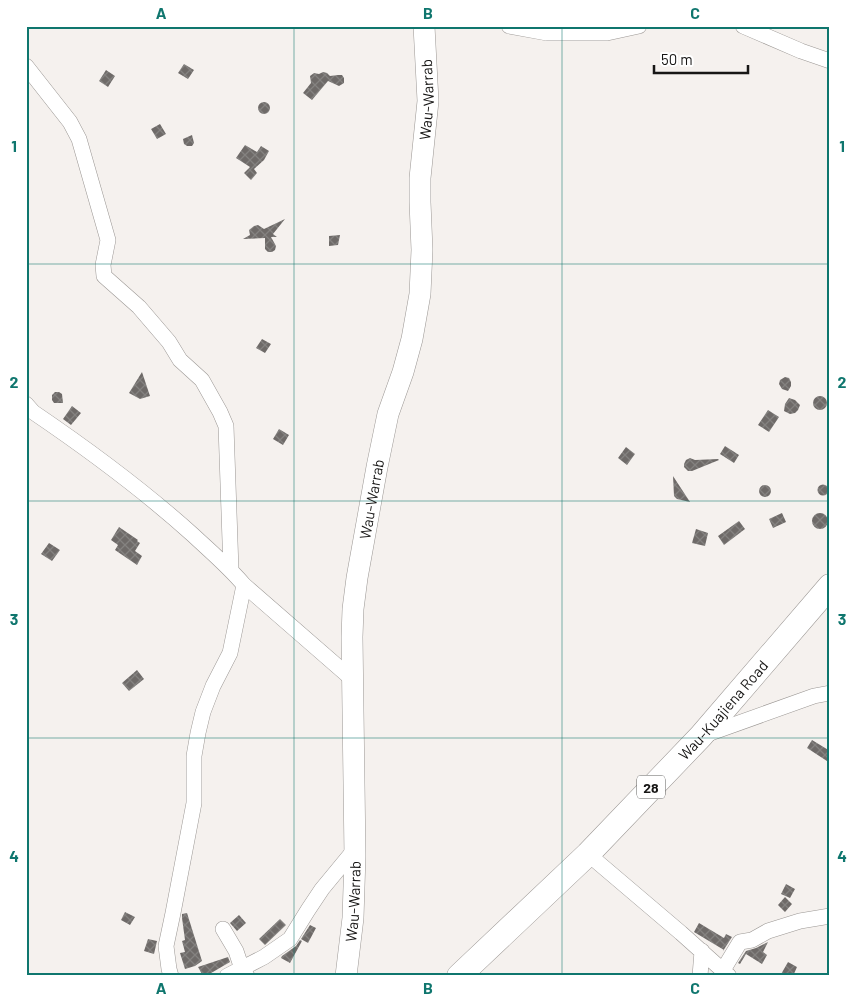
<svg xmlns="http://www.w3.org/2000/svg" width="856" height="1002" viewBox="0 0 856 1002" font-family="Barlow,sans-serif">
<style>
.building{fill:url(#building-cross-hatch)}
.lines{fill:none;stroke-linecap:round;stroke-linejoin:round}
.minor-casing{stroke:#9b9794;stroke-width:16}
.secondary-casing{stroke:#9b9794;stroke-width:22}
.primary-casing{stroke:#9b9794;stroke-width:25}
.minor{stroke:#fff;stroke-width:15}
.secondary{stroke:#fff;stroke-width:21}
.primary{stroke:#fff;stroke-width:24}
.grid{fill:none;stroke:#0f766e;stroke-width:1;stroke-opacity:0.55}
.labels{text-anchor:middle;dominant-baseline:central;stroke-width:5;stroke-linejoin:round;paint-order:stroke}
.shield{fill:#fff;stroke:#5d5c5b;stroke-width:1}
.shield-label{font-size:14px;font-weight:bold;fill:#171615}
.street-label{font-size:15px;fill:#171615;stroke:#fff}
.neatline{fill:none;stroke:#0f766e;stroke-width:2}
.grid-label{font-size:16px;text-anchor:middle;font-weight:bold;fill:#0f766e}
</style>
<defs>
<pattern id="building-cross-hatch" width="8" height="8" patternUnits="userSpaceOnUse" patternTransform="scale(1.25)"><rect width="8" height="8" fill="#6e6a68"/><path d="M0 0l8 8M0 8l8-8" fill="none" stroke="#848280"/></pattern>
</defs>
<rect width="100%" height="100%" fill="#f5f1ee"/>
<!-- building -->
<path class="building" d="M 184,64 L 194,70 L 188,79 L 178,73 Z
M 106,70 L 115,76 L 108,87 L 99,81 Z
M 323,72 L 327,73 L 330,76 L 338,75 L 342,75 L 344,78 L 344,83 L 339,86 L 328,81 L 312,100 L 303,93 L 311,83 L 310,76 L 314,73 L 319,74 Z
M258 108a6 6 0 1 1 12 0a6 6 0 1 1-12 0Z
M 160,124 L 166,134 L 157,139 L 151,129 Z
M 192,135 L 194,143 L 192,146 L 187,146 L 184,144 L 183,139 Z
M 245,145 L 257,152 L 261,146 L 269,151 L 264,160 L 254,169 L 257,173 L 251,180 L 244,173 L 250,167 L 236,158 Z
M 285,219 L 273,234 L 277,237 L 271,237 L 276,246 L 275,250 L 272,252 L 268,252 L 265,249 L 265,238 L 243,239 L 250,235 L 249,230 L 254,226 L 258,225 L 264,229 Z
M 340,235 L 338,245 L 329,246 L 329,236 Z
M 262,339 L 271,344 L 265,353 L 256,348 Z
M 142,372 L 150,396 L 140,399 L 129,393 Z
M 785,377 L 789,378 L 791,382 L 791,386 L 788,391 L 782,389 L 779,384 L 780,380 Z
M 55,392 L 59,392 L 62,394 L 63,403 L 54,403 L 52,400 L 52,395 Z
M813 403a7 7 0 1 1 14 0a7 7 0 1 1-14 0Z
M 789,398 L 795,400 L 800,405 L 798,410 L 795,413 L 790,414 L 784,411 L 785,404 Z
M 72,406 L 81,413 L 71,425 L 63,419 Z
M 768,410 L 779,417 L 769,432 L 758,425 Z
M 279,429 L 289,435 L 283,445 L 273,439 Z
M 725,446 L 739,455 L 734,463 L 720,454 Z
M 626,447 L 635,454 L 627,465 L 618,458 Z
M 690,458 L 695,460 L 718,459 L 719,460 L 692,471 L 688,471 L 684,467 L 684,464 L 686,460 Z
M 673,476 L 690,502 L 677,499 L 674,496 Z
M817.5 490a5.5 5.5 0 1 1 11 0a5.5 5.5 0 1 1-11 0Z
M759 491a6 6 0 1 1 12 0a6 6 0 1 1-12 0Z
M 782,513 L 786,522 L 773,528 L 769,519 Z
M812 521a8 8 0 1 1 16 0a8 8 0 1 1-16 0Z
M 739,521 L 745,529 L 724,545 L 718,536 Z
M 119,527 L 138,540 L 137,541 L 140,543 L 135,551 L 142,556 L 137,565 L 115,550 L 118,545 L 111,540 Z
M 696,529 L 708,533 L 705,546 L 692,543 Z
M 49,543 L 60,550 L 52,561 L 41,554 Z
M 137,670 L 144,679 L 129,691 L 122,683 Z
M 812,740 L 830,751 L 830,763 L 807,748 Z
M 786,884 L 795,889 L 790,898 L 781,894 Z
M 785,897 L 792,904 L 785,912 L 778,905 Z
M 125,912 L 135,917 L 130,925 L 121,920 Z
M 187,913 L 202,961 L 195,966 L 185,969 L 180,953 L 185,952 L 182,941 L 185,940 L 182,918 L 182,914 Z
M 239,915 L 246,923 L 237,931 L 230,923 Z
M 280,919 L 286,925 L 265,945 L 259,939 Z
M 699,923 L 724,938 L 726,934 L 732,937 L 723,951 L 724,950 L 694,932 Z
M 310,925 L 316,928 L 308,943 L 301,939 Z
M 148,939 L 157,941 L 154,954 L 144,951 Z
M 300,940 L 302,941 L 290,963 L 281,958 L 282,956 L 296,946 Z
M 768,942 L 763,952 L 767,955 L 762,964 L 746,954 L 740,964 L 738,963 L 746,951 L 756,948 Z
M 228,957 L 230,962 L 206,976 L 203,976 L 198,967 Z
M 788,962 L 797,967 L 793,976 L 780,976 Z"/>
<g class="lines">
<!-- minor casing -->
<g class="minor-casing">
<path id="minor" d="M 509,26 L 547,33 L 607,33 L 639,26
M 743,26 L 801,51 L 830,61
M 26,66 L 70,122 L 79,139 L 108,240 L 103,265 L 104,276 L 139,307 L 169,342 L 180,360 L 202,380 L 220,412 L 226,426 L 231,570
M 26,404 L 33,412 C 89,450 142,489 193,535 C 210,551 229,567 244,585 L 352,679
M 705,735 L 814,696 L 830,693
M 588,854 L 681,933 L 729,976
M 223,929 L 236,951 L 242,969 L 247,976
M 723,970 L 740,942 L 752,940 L 768,931 L 800,921 L 830,916
M 171,976 L 169,969 L 166,946 L 173,913 L 194,803 L 194,756 L 198,733 L 203,712 L 213,686 L 230,653 L 244,585
M 227,976 L 264,957 L 290,939 L 308,910 L 322,889 L 355,849
M 700,976 L 702,951"/>
</g>
<!-- secondary casing -->
<g class="secondary-casing">
<g id="secondary">
<path id="s1" d="M 346,976 L 353,918 L 355,856 L 352,637 L 353,609 L 357,578 L 377,467 L 388,414 L 403,372 L 412,339 L 420,294 L 422,250 L 420,202 L 420,178 L 428,101 L 424,26"/>
</g>
</g>
<!-- primary casing -->
<g class="primary-casing">
<g id="primary">
<path id="s2" d="M 459,976 L 588,854 L 701,736 L 830,586"/>
</g>
</g>
<!-- minor -->
<use href="#minor" class="minor"/>
<!-- secondary -->
<use href="#secondary" class="secondary"/>
<!-- primary -->
<use href="#primary" class="primary"/>
</g>
<!-- grid -->
<path class="grid" d="M 294,26 L 294,976M 562,26 L 562,976M 26,264 L 830,264M 26,501 L 830,501M 26,738 L 830,738"/>
<g class="labels">
<!-- shield labels -->
<rect class="shield" x="637" y="775.5" width="28" height="23" rx="4"/>
<g class="shield-label">
<text x="651" y="787">28</text>
</g>
<!-- street labels -->
<g class="street-label">
<text stroke="none"><textPath href="#s1" startOffset="885">Wau-Warrab</textPath></text>
<text stroke="none"><textPath href="#s1" startOffset="479">Wau-Warrab</textPath></text>
<text stroke="none"><textPath href="#s2" startOffset="375">Wau-Kuajiena Road</textPath></text>
<text stroke="none"><textPath href="#s1" startOffset="75">Wau-Warrab</textPath></text>
</g>
</g>
<!-- border -->
<rect width="856" height="1002" fill="none" stroke="#ffffff" stroke-width="55"/>
<!-- scale -->
<path d="M654 65v8h94v-8" fill="none" stroke="#171615" stroke-width="2.5"/>
<text x="661" y="65" font-size="15" fill="#171615" stroke="#ffffff" stroke-width="4" paint-order="stroke">50 m</text>
<rect x="28" y="28" width="800" height="946" class="neatline"/>
<g class="grid-label">
<text x="161" y="19">A</text>
<text x="428" y="19">B</text>
<text x="695" y="19">C</text>
<text x="14" y="152">1</text>
<text x="842" y="152">1</text>
<text x="14" y="388">2</text>
<text x="842" y="388">2</text>
<text x="14" y="625">3</text>
<text x="842" y="625">3</text>
<text x="14" y="862">4</text>
<text x="842" y="862">4</text>
<text x="161" y="994">A</text>
<text x="428" y="994">B</text>
<text x="695" y="994">C</text>
</g>
</svg>
